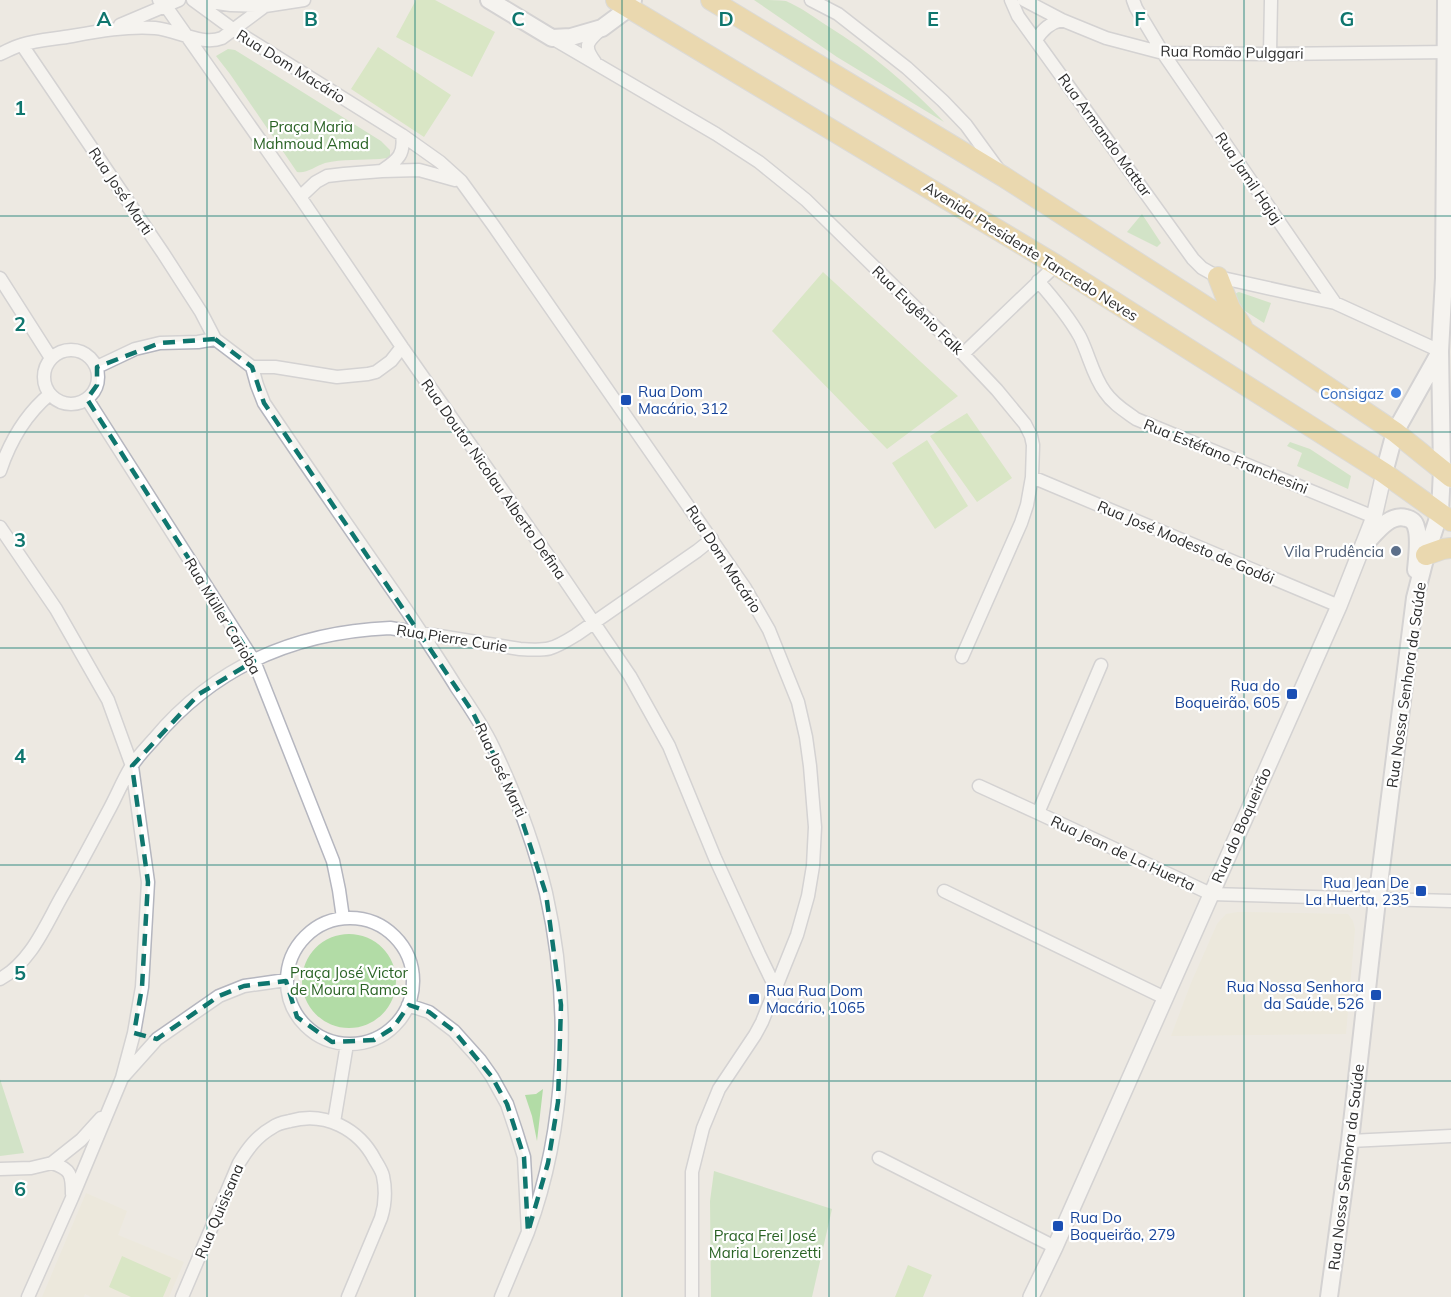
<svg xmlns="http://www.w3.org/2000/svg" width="1451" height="1297" viewBox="0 0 1451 1297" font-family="Mulish,sans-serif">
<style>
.education{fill:#ece7d4}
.green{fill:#b2dca6}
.pitch{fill:#c0e2a3}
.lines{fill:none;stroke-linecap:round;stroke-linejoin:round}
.minor-casing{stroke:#b5b6bf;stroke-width:15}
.tertiary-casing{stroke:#b5b6bf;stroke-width:18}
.secondary-casing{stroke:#b5b6bf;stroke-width:20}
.trunk-casing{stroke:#c8c8c8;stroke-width:22}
.minor{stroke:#fff;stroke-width:12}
.tertiary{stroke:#fff;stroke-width:15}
.secondary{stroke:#fff;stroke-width:16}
.trunk{stroke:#e6c471;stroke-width:20}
.marked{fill:none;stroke:#0f766e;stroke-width:4.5;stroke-dasharray:12 8;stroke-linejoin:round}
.grid{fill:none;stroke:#0f766e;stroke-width:1.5;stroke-opacity:0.55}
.shop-dot{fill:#3f7fe0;stroke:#fff;stroke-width:2}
.transit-dot{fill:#1a4fb4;stroke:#fff;stroke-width:2}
.service-dot{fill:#5c6f8a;stroke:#fff;stroke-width:2}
.labels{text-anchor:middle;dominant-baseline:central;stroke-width:4.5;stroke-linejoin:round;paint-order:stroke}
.street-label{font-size:15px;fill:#2d2d2d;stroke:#fff}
.park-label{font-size:15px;fill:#2a6325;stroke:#fff}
.transit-label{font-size:15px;fill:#164399;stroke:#fff;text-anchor:start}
.shop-label{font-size:15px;fill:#366cbe;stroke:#fff;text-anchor:end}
.service-label{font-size:15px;fill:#4e5e75;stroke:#fff;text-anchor:end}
.grid-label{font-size:20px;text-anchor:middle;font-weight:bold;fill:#0f766e;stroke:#fff;stroke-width:4.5;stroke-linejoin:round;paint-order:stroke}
</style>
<rect width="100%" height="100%" fill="#ede9e2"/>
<!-- education -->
<path class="education" d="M 1238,912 L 1348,914 L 1353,921 L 1355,929 L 1346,1034 L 1171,1036 L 1191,983 L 1217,924 L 1226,914 Z
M 86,1193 L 127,1211 L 118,1235 L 184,1262 L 169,1297 L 91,1297 L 85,1294 L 84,1297 L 42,1297 Z"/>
<!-- green -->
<path class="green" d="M 754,0 C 763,0 777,0 786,1 C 800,7 814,17 826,25 C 870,52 909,85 944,122 L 837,57 Z
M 228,49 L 235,50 L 381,141 L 390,150 L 390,156 L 387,158 L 380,159 C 362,160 342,159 325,163 C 316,166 306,174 297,172 L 230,74 L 216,56 Z
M 1142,214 L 1161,243 L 1157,247 L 1127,232 Z
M 1239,292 L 1271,303 L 1264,323 L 1234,304 C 1234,298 1233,294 1239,292 Z
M 1290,442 L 1310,449 L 1351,476 L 1348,489 L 1297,466 L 1302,453 L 1287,446 Z
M302 981a47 47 0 1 1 94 0a47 47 0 1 1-94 0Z
M 0,1079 L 24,1153 L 0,1156 Z
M 543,1089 L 537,1141 L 532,1116 L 525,1095 L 536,1094 Z
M 714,1171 L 832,1209 L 812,1297 L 711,1297 L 710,1201 Z"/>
<!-- pitch -->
<path class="pitch" d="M 416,0 L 435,0 L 495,32 L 472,77 L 396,37 Z
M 378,47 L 451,95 L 424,137 L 351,89 Z
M 823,272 L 958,396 L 887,449 L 772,331 Z
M 967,413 L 1012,478 L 977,502 L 930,436 Z
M 927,440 L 968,506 L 935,529 L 892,463 Z
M 122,1256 L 171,1278 L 163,1297 L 131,1297 L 109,1287 Z
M 908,1265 L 932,1275 L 923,1297 L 895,1297 Z"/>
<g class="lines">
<!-- minor casing -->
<g class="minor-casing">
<path id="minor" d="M 159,0 L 165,5 L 300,197 L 402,347 L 554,564 L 630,676 L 669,746 L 715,858 L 759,954 L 776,989
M 193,0 L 234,30 L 402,135 L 440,162 L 461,181 L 493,225 L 745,588 L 769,630 L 798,702 L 806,737 L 810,766 L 815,827 L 813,866 L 808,896 L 797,935 L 762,1022 L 755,1035 L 719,1089 L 703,1128 L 692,1172 L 692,1297
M 196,0 L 231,5 L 265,6 L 304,0
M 811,0 L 838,14 L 907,68 L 943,101 L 966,125 L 998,169
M 1011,0 L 1018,16 L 1193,259 L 1202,268 L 1218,277 L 1335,303 L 1440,351
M 1024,0 L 1062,20 L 1106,38 L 1163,53 L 1270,54 L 1451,52
M 1133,0 L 1136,8 L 1163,53 L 1335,303
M 120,25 L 179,0
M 552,38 L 716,134 L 759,162 L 806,200 L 963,354 L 997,390 L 1025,424 L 1031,436 L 1033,445 L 1032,477 L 1027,505 L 1021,523 L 962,657
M 1036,40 C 1043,29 1050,23 1062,20
M 22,45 L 163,253 L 201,312 L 215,339 L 252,367
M 0,54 C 7,51 14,47 21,45 C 37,40 55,39 72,36 C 99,31 127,26 155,28 C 177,30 202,46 222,38 L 265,6
M 1270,54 L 1271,0
M 595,62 C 583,46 587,42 600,30
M 383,170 C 398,160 405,154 402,135
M 300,197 L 316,182 L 327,176 L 344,174 L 382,171 L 419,170 L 455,180
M 0,278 L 51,358
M 1038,281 C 1053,298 1069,317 1080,337 C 1089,355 1093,376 1105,392 C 1113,404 1125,411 1136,419 L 1374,517
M44 377a27 27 0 1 1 54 0a27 27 0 1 1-54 0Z
M 963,354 L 1056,265
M 97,367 L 135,349 L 160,343 L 198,342 L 215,339
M 252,367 L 257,385 L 264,403 C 311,473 359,542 407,611 C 424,637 441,662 457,688 C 470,707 483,726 493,747 C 515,793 534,843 546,893 C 571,1004 567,1126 528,1232
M 252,367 L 275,367 L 337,377 L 368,374 L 376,372 L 391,361 L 402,347
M 87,399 L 254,661 L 333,861 L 339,890 L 343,918
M 0,471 C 10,441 26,414 50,394
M 1032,477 L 1339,606
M 0,527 L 56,609 L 108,700 L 132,766 L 148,882 L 142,987 L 134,1033 L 122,1078 L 72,1198 L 28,1297
M 979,786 L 1038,813 L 1211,894 L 1451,901
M 1038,813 L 1101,665
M 944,891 L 1165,998
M287 981a63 63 0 1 1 126 0a63 63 0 1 1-126 0Z
M 0,979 C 31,962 45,926 62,896 C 79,867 94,838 110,808 C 117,795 123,780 131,767 C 137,757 146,748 154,739 C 215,666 296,632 390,628 L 520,649 C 548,651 552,650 576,635 L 697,551 L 712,539
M 408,1005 L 429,1012 L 454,1031 L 480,1060 L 492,1077 L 507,1104 L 516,1131 L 524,1157 L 528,1232 L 501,1297
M 123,1077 L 157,1039 L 219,996 L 244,986 L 286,980
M 334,1122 L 347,1044
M 1350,1141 L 1451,1136
M 879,1158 L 1055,1247
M 52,1163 C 71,1169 72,1175 72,1194
M 0,1169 L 31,1168 L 52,1163 L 81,1140 L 101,1118
M 182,1297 L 239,1163 C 248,1148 257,1136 273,1127 C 278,1123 285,1122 290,1121 C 325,1111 359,1129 375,1160 C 378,1165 382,1171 383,1176 C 386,1190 385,1205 381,1218 L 348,1297"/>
</g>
<!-- tertiary casing -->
<g class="tertiary-casing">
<path id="tertiary" d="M 1031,1297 L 1055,1247 L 1339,606 L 1374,517 L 1384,473"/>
</g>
<!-- secondary casing -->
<g class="secondary-casing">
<path id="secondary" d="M 489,0 L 552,38 L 571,37 L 602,28 L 629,8 L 633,0
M 1384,473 L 1395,432 L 1440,352
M 1364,545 C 1375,534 1389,513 1406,518 C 1411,519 1415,522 1416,527 C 1420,538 1417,558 1416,570
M 1329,1297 L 1350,1141 L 1377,900 L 1415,598 L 1426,555 L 1440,512 L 1442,470 L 1440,351 L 1444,278 L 1446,0"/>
</g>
<!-- trunk casing -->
<g class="trunk-casing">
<path id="trunk" d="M 616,0 L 1056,265 L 1384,473 L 1451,521
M 711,0 L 1004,177 L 1247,333 L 1395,432 L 1451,477
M 1218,277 L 1230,308 L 1242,326
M 1426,555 L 1443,549 L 1451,548"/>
</g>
<!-- minor -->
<use href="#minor" class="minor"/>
<!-- tertiary -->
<use href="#tertiary" class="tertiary"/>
<!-- secondary -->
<use href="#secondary" class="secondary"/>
<!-- trunk -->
<use href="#trunk" class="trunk"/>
</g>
<!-- marked area -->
<path d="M0 0H1451V1297H0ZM 215,339 L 252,367 L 264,403 L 472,711 L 513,793 L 546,894 L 561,1005 L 558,1102 L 548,1163 L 528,1232 L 524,1157 L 507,1104 L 492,1077 L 454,1031 L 429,1012 L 409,1005 L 393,1028 L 374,1040 L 332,1042 L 297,1017 L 286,981 L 244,986 L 219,996 L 157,1039 L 134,1033 L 142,987 L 148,882 L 132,766 L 199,694 L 254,661 L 87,399 L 97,385 L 97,367 L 160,343 Z" fill="#ede9e2" fill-opacity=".55" fill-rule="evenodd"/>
<path class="marked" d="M 215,339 L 252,367 L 264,403 L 472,711 L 513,793 L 546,894 L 561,1005 L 558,1102 L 548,1163 L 528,1232 L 524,1157 L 507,1104 L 492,1077 L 454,1031 L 429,1012 L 409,1005 L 393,1028 L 374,1040 L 332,1042 L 297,1017 L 286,981 L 244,986 L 219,996 L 157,1039 L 134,1033 L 142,987 L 148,882 L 132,766 L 199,694 L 254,661 L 87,399 L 97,385 L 97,367 L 160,343 Z"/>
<!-- grid -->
<path class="grid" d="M 207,0 L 207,1297M 415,0 L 415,1297M 622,0 L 622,1297M 829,0 L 829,1297M 1036,0 L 1036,1297M 1244,0 L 1244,1297M 0,216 L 1451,216M 0,432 L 1451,432M 0,648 L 1451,648M 0,865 L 1451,865M 0,1081 L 1451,1081"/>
<!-- markers -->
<circle class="shop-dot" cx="1396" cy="393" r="6"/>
<g class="transit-dot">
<rect x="620" y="394" width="12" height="12" rx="3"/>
<rect x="1286" y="688" width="12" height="12" rx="3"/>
<rect x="1415" y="885" width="12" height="12" rx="3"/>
<rect x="1370" y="989" width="12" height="12" rx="3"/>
<rect x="748" y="993" width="12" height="12" rx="3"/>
<rect x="1052" y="1220" width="12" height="12" rx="3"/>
</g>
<circle class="service-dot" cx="1396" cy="551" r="6"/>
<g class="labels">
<!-- street labels -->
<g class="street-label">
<text transform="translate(1232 52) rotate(1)">Rua Romão Pulggari</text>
<text transform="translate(291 66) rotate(32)">Rua Dom Macário</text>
<text transform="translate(1105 135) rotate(54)">Rua Armando Mattar</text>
<text transform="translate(1249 178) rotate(56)">Rua Jamil Hajaj</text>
<text transform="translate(121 191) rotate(56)">Rua José Marti</text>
<text transform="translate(1031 251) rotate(32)">Avenida Presidente Tancredo Neves</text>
<text transform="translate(918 310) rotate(44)">Rua Eugênio Falk</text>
<text transform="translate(1226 456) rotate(22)">Rua Estéfano Franchesini</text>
<text transform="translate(494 479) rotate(55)">Rua Doutor Nicolau Alberto Defina</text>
<text transform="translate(1186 542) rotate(23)">Rua José Modesto de Godói</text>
<text transform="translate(724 559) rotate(57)">Rua Dom Macário</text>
<text transform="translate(223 616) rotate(59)">Rua Müller Carioba</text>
<text transform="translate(452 638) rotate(9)">Rua Pierre Curie</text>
<text transform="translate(1406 685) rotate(-82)">Rua Nossa Senhora da Saúde</text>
<text transform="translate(501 770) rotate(65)">Rua José Marti</text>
<text transform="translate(1241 825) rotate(-66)">Rua do Boqueirão</text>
<text transform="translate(1123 853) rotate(25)">Rua Jean de La Huerta</text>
<text transform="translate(1346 1167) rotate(-83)">Rua Nossa Senhora da Saúde</text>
<text transform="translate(219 1211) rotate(-67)">Rua Quisisana</text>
</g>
<!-- park labels -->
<g class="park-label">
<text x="311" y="126">Praça Maria<tspan x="311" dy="17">Mahmoud Amad</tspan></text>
<text x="349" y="972">Praça José Victor<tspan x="349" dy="17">de Moura Ramos</tspan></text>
<text x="765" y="1235">Praça Frei José<tspan x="765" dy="17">Maria Lorenzetti</tspan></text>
</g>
<!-- transit labels -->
<g class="transit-label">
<text x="638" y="391">Rua Dom<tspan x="638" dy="17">Macário, 312</tspan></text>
<text x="1280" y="685" text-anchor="end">Rua do<tspan x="1280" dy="17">Boqueirão, 605</tspan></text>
<text x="1409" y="882" text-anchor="end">Rua Jean De<tspan x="1409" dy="17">La Huerta, 235</tspan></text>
<text x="1364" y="986" text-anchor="end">Rua Nossa Senhora<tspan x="1364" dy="17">da Saúde, 526</tspan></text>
<text x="766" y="990">Rua Rua Dom<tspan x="766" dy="17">Macário, 1065</tspan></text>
<text x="1070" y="1217">Rua Do<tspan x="1070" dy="17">Boqueirão, 279</tspan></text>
</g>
<!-- shop labels -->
<g class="shop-label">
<text x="1384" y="393">Consigaz</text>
</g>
<!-- service labels -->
<g class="service-label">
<text x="1384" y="551">Vila Prudência</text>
</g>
</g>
<g class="grid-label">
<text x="104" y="26">A</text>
<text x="311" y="26">B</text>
<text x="518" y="26">C</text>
<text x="726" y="26">D</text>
<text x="933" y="26">E</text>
<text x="1140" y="26">F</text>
<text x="1347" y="26">G</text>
<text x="20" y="115">1</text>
<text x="20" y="331">2</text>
<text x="20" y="547">3</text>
<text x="20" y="763">4</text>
<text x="20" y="980">5</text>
<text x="20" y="1196">6</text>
</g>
</svg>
